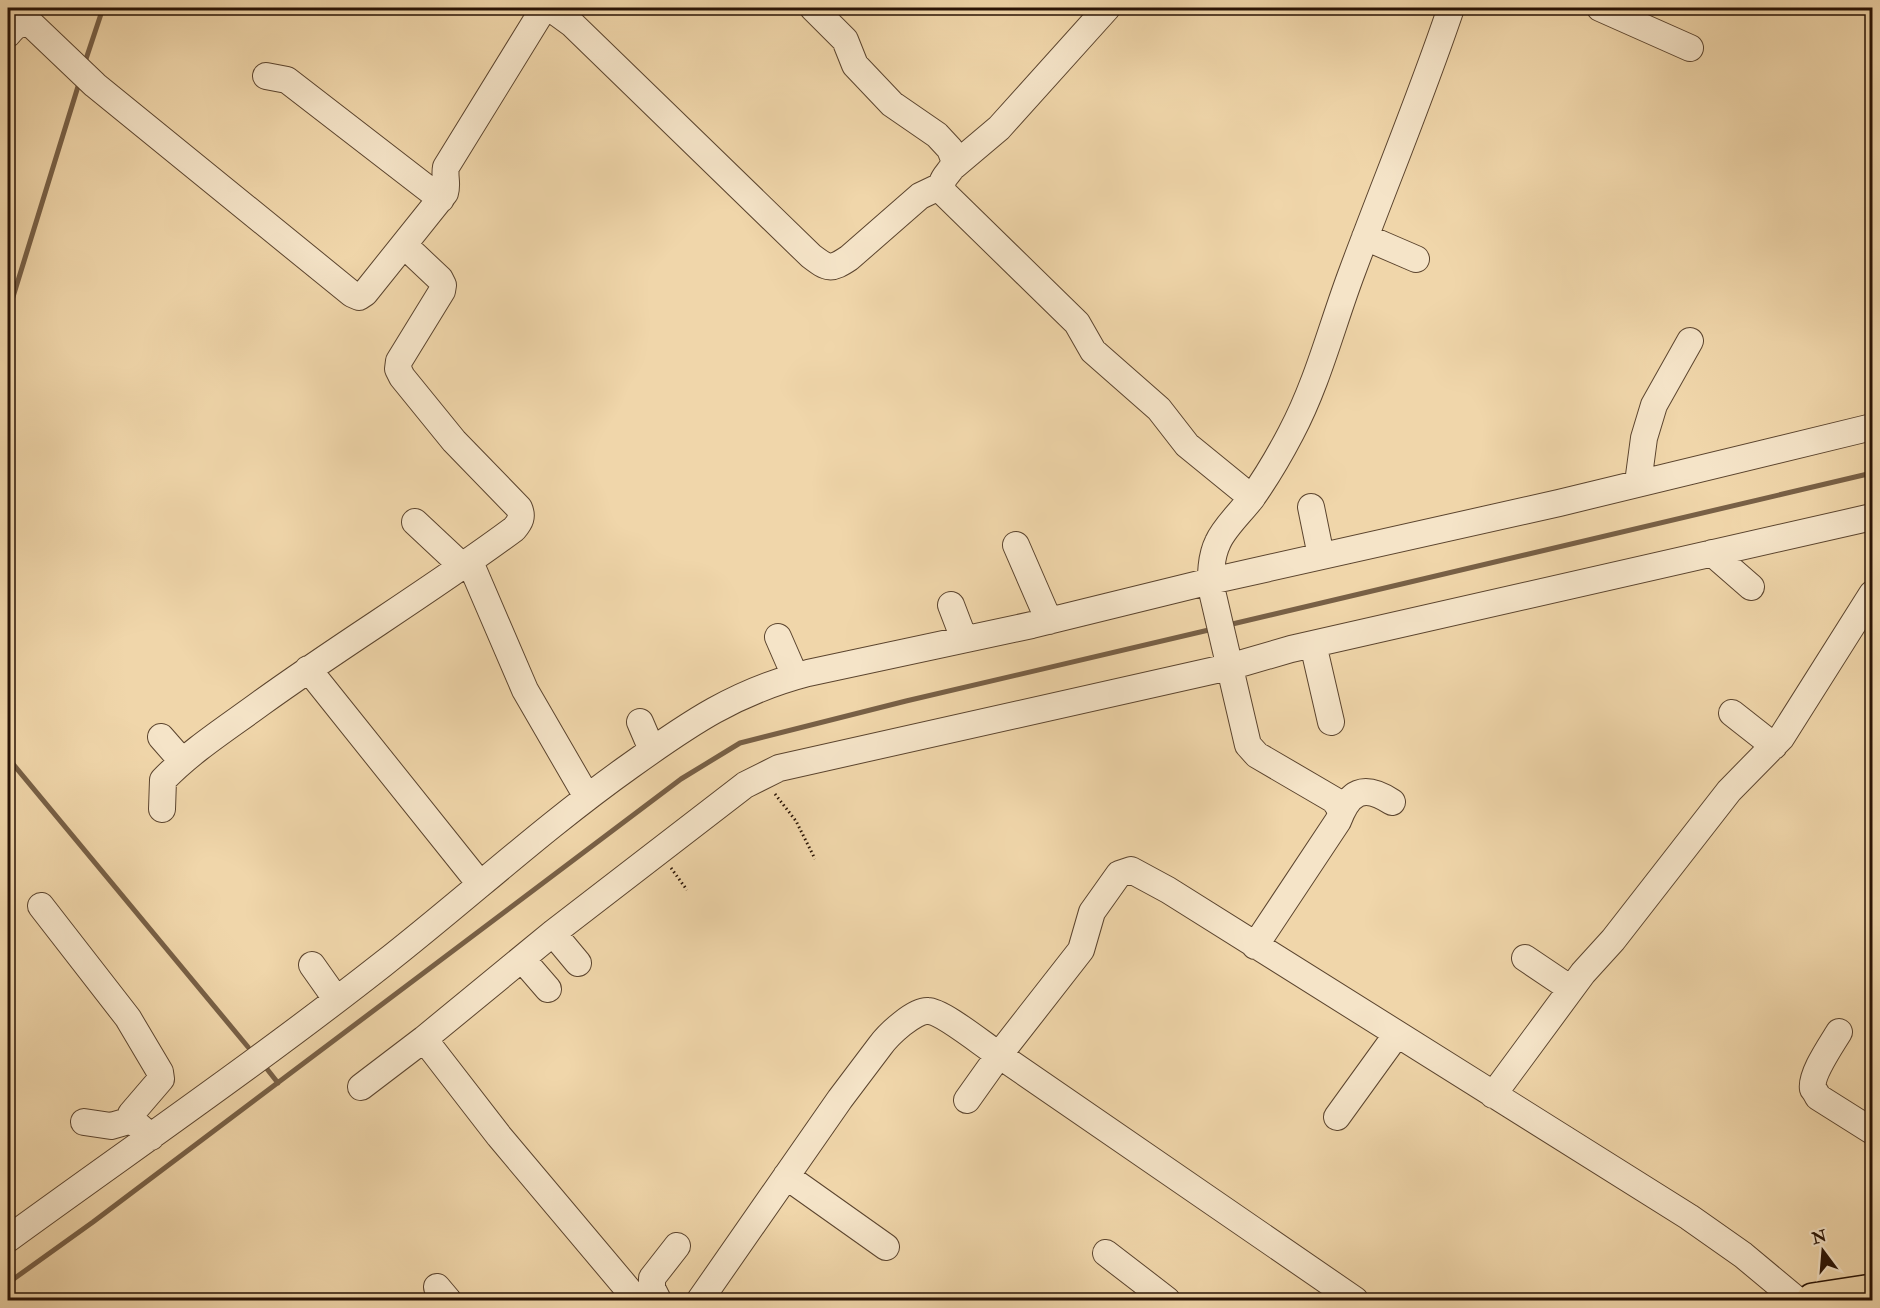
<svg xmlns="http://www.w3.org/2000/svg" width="1880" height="1308" viewBox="0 0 1880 1308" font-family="'IM FELL Double Pica',serif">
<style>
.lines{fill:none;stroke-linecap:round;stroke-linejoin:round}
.stream{stroke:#786046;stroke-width:5}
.minor-casing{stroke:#5b442e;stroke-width:28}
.major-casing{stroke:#291305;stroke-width:36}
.path{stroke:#291305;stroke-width:3;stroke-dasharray:1.5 3;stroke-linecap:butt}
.minor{stroke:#f5e4c8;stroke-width:26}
.major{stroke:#f0d6aa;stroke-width:33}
</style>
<rect width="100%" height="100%" fill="#f0d6aa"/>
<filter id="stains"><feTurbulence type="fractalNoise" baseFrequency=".00333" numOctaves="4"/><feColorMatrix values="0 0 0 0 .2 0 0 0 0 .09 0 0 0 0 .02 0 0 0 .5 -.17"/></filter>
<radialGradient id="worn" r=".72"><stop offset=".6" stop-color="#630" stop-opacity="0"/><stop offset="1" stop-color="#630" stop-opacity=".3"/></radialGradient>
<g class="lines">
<!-- stream -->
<path class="stream" d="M 84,65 L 103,8
M 8,313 L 80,80
M 1228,625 L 1872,473
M 8,758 L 248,1047
M 267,1069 L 278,1083
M 8,1283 L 93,1222 L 681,779 L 740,743 L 906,701 L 1213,629"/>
<!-- minor casing -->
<g class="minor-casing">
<path id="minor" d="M 550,8 L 572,24 L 811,256 C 828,269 831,270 849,258 L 920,196 L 941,186
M 813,8 L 845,40 L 855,65 L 892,104 L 937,135 L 950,149 L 955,162 C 950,175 936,179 945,194 L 1077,323 L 1093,351 L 1159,409 L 1187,445 L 1252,498
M 1600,8 L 1690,48
M 8,34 C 15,25 19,23 31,24 L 95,85 L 352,294 L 359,297 L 365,293 L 445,193 C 448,183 444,177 446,167 L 544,8
M 266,76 L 287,80 L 441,199
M 954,166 L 999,128 L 1107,8
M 1365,237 L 1416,259
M 1638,483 L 1644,438 L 1654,405 L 1690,341
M 1311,507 L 1321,556
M 415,522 L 462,566
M 1016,545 L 1049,621
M 1712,553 L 1751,587
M 470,562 L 525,690 L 587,797
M 951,605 L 964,639
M 778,637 L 795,676
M 1313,644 L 1331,722
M 308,669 L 480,884
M 1732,713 L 1774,746
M 640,722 L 652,750
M 161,737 L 182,761
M 162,809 L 163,780 C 192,750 227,728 261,703 C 344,643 432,590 514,529 C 520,522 523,517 519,508 L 454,441 L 402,377 L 398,369 L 399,361 L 442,291 L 443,285 L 440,279 L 404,245
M 1341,810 L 1334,800 L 1257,755 L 1248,745 L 1212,591 C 1210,576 1211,556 1218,542 C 1224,528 1241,512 1251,499 C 1266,478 1279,456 1291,433 C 1318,382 1332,325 1352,272 C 1385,183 1421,97 1451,8
M 41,906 L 128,1018 L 160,1072 L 161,1079 L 131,1114 L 132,1120 L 151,1137
M 553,933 L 578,963
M 1255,946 L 1338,821 C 1349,792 1363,783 1392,802
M 1525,958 L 1571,989
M 522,959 L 548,989
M 312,965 L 336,999
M 1839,1032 C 1832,1044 1810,1075 1813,1089 C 1814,1090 1817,1095 1818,1097 L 1872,1131
M 424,1039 L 499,1136 L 637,1300
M 361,1087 L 424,1039 L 553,933 L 745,785 L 779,768 L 1229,667 L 1291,649 L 1872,517
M 1493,1095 L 1583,973 L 1613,940 L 1729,791 L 1781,738 L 1872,594
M 967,1100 L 999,1055 L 1081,950 L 1092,912 L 1119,874 L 1131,870 L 1168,890 L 1689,1217 L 1743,1255 L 1797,1300
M 1337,1117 L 1397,1034
M 84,1122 L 111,1126 L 132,1120
M 786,1176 L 886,1247
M 8,1239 C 133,1148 261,1060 383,964 C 466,899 544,827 630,766 C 690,723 735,692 808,673 L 1032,625 L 1211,581 L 1559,503 L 1872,427
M 1106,1253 L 1167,1300
M 437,1287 L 448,1300
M 658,1300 L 652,1288 L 652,1278 L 677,1246
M 700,1300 L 840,1099 L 880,1046 C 888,1035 914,1010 928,1011 C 942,1011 985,1046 999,1055 L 1355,1300"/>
</g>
<!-- major casing -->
<g class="major-casing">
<path id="major" d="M 1813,1300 L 1872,1291"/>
</g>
<!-- path -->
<path class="path" d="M 775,794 L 796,821 L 815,859
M 671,868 L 687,890"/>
<!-- minor -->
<use href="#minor" class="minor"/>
<!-- major -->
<use href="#major" class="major"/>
</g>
<!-- margin -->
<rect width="1880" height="1308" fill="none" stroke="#f0d6aa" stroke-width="30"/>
<rect x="9" y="9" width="1862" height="1290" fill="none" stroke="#291305" stroke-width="3"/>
<rect x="15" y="15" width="1850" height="1278" fill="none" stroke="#291305" stroke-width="1.5"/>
<!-- north arrow -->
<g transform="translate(1823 1251) rotate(344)" stroke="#f5e4c8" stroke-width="4.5" paint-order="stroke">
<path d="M0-4.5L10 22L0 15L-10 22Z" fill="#291305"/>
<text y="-9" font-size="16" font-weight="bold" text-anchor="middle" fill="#291305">N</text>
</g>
<rect width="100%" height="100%" filter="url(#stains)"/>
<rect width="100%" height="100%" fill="url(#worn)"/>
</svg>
